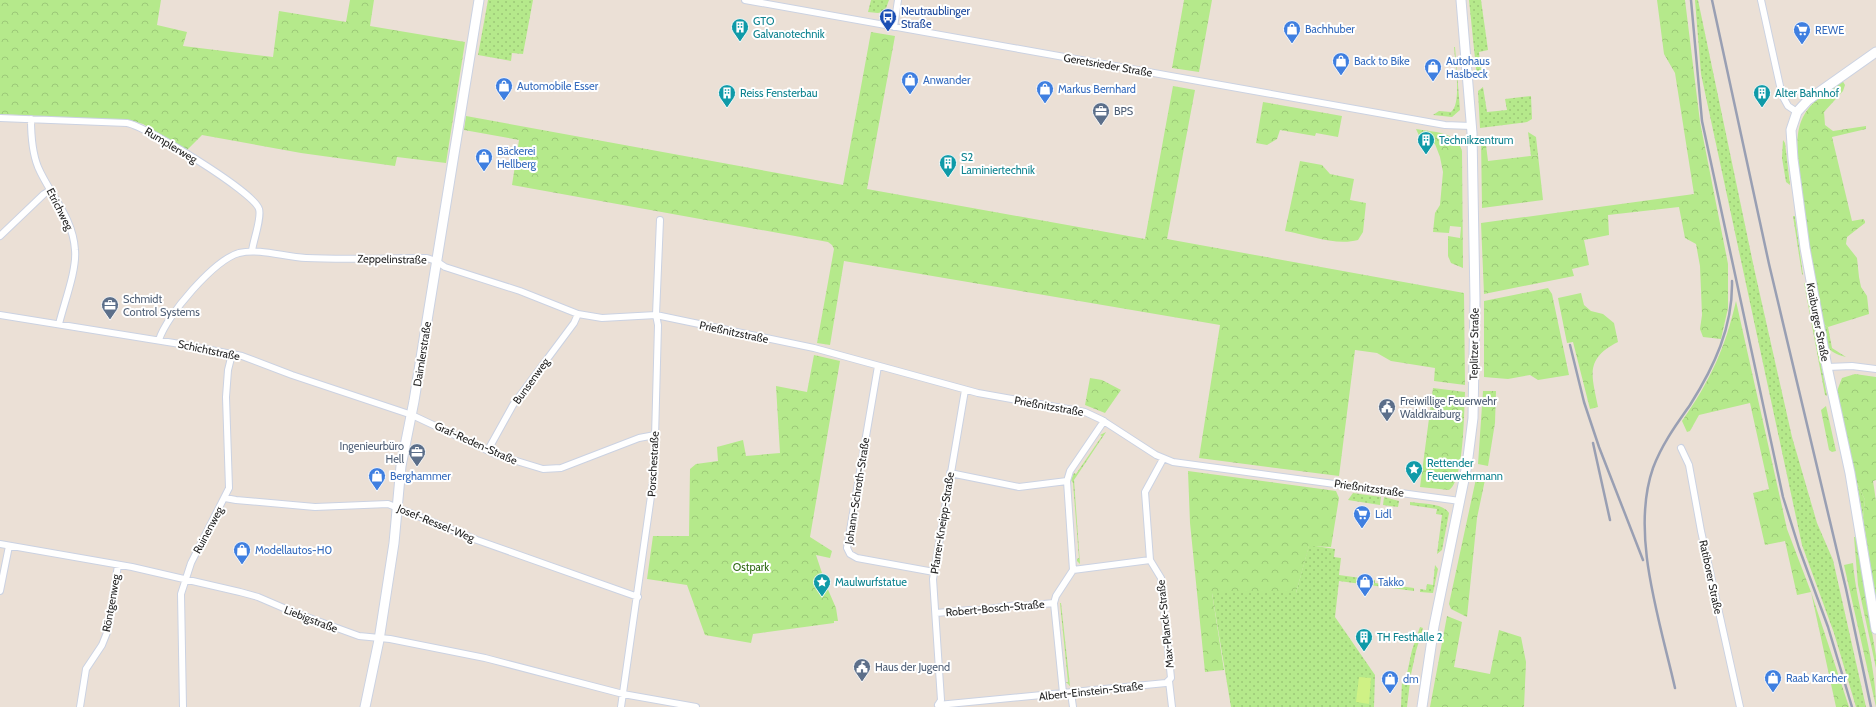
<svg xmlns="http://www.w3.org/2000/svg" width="1876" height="707" viewBox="0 0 1876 707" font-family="Cabin,sans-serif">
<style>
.grass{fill:url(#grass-dots)}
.forest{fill:url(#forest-crowns)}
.pitch{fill:#cff185}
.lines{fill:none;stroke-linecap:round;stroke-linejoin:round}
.street-casing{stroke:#cbd2e2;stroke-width:8}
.secondary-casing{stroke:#cbd2e2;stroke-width:11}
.street{stroke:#fff;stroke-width:6}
.secondary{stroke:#fff;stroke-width:9}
.rail{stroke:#999fb3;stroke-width:2.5}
.labels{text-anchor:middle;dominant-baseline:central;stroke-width:4;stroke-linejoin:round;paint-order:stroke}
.transit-label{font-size:11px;fill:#164399;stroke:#fff;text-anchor:start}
.culture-label{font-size:11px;fill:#0d838f;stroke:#fff;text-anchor:start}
.shop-label{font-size:11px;fill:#366cbe;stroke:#fff;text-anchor:start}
.street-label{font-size:11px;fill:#262626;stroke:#fff}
.service-label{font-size:11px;fill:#4e5e75;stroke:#fff;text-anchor:start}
.park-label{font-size:11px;fill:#2d6812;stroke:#fff}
</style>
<defs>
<pattern id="grass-dots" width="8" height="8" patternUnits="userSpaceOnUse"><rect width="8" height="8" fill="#b5e98b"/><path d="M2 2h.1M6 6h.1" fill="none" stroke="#9cc878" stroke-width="1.8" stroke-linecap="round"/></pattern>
<pattern id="forest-crowns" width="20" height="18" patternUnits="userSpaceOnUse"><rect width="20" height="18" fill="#b5e98b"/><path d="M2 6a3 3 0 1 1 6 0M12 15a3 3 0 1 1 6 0" fill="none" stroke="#9cc878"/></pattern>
</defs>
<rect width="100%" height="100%" fill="#ebe0d6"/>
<!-- grass -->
<path class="grass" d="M 488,0 L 533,0 L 523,54 L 512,53 L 511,61 L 478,55 Z
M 871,0 L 889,0 L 885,11 L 878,13 L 868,12 Z
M 1469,0 L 1481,0 L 1488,50 L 1479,52 L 1482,80 L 1477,78 Z
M 1695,0 L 1698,0 L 1754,268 L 1792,437 L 1817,523 L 1833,560 L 1866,707 L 1856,707 L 1834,633 L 1802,545 L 1701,74 Z
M 1454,47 L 1455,47 L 1460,110 L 1452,117 L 1433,115 L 1439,111 L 1451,112 C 1462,104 1455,61 1454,47 Z
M 1483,87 L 1487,112 L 1507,110 L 1505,99 L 1531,96 L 1532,119 L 1527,122 L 1480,128 L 1478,91 Z
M 1528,132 L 1536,137 L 1538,155 L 1531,156 Z
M 1783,140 L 1785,143 L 1790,185 L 1786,182 L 1782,158 Z
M 1793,216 L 1795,216 L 1803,275 L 1802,274 Z
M 1804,283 L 1806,284 L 1827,396 L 1825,395 Z
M 1823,324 L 1828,327 L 1832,348 L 1846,357 C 1825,352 1826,344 1823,324 Z
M 1106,432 L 1074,480 L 1080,564 L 1077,561 L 1077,559 L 1079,558 L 1073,483 L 1071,480 L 1074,473 L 1076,474 L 1102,436 L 1100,435 Z
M 1857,483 L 1865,500 L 1863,518 Z
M 1353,493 L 1381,497 L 1380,505 L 1348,500 Z
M 1384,497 L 1399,501 L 1398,507 L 1383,505 Z
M 1410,502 C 1422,504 1443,503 1449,513 L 1442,550 L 1437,554 L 1442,515 L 1436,514 L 1437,509 L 1410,505 Z
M 1309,545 L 1335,549 L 1334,557 L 1341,558 L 1339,575 L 1375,580 L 1375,583 L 1414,588 L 1414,591 L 1339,581 L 1335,617 L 1375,675 L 1374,707 L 1231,707 L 1212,593 L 1296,593 Z
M 1435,565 L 1438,569 L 1433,593 L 1420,592 L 1420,589 L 1426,590 L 1427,584 L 1433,585 Z
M 1060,603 L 1061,603 L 1070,686 L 1066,682 L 1068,682 Z
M 1420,627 L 1423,628 L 1416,651 L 1410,679 L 1406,678 L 1412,650 Z
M 1402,680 L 1410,682 L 1407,707 L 1401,707 Z"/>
<!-- forest -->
<path class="forest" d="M 0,0 L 161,0 L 157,25 L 187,32 L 183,46 L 273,57 L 279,11 L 346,22 L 350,0 L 374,0 L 370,26 L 465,42 L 446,163 L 397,157 L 395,166 L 301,153 L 202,135 L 187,150 L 143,124 L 132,121 L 0,114 Z
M 1184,0 L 1212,0 L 1199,72 L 1172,68 Z
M 1657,0 L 1685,0 L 1700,122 L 1728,264 L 1728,308 L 1721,339 L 1703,337 L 1700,329 L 1702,315 L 1700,266 L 1696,244 L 1685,238 L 1679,207 L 1608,215 L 1609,235 L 1584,240 L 1589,265 L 1572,269 L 1574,276 L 1484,294 L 1481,223 L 1694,194 L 1675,73 L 1664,54 Z
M 871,32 L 895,36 L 867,189 L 1145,239 L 1173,86 L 1195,90 L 1167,239 L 1464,293 L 1465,385 L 1434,381 L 1435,368 L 1391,361 L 1377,353 L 1355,350 L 1339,476 L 1199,458 L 1220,325 L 844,261 L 830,345 L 817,343 L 834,249 L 832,245 L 828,242 L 512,185 L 519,140 L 464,130 L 466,116 L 843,185 Z
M 1842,80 L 1845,85 L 1843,91 L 1824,112 L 1825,125 L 1833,131 L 1866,126 L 1866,129 L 1832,137 L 1852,221 L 1863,219 L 1865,221 L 1865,223 L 1847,237 L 1846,244 L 1857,258 L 1859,277 L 1861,287 L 1867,296 L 1869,314 L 1828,327 L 1823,324 C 1814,277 1806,231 1801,183 C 1799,162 1793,137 1803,117 C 1811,101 1828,91 1842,80 Z
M 1263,102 L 1342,116 L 1338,137 L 1316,133 L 1315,136 L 1280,130 L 1277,139 L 1267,145 L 1256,143 Z
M 1416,129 C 1432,132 1457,131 1462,151 L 1463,268 L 1451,263 L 1448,256 L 1448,236 L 1460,238 L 1461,227 L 1450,226 L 1449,233 L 1433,232 L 1435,213 L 1440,205 L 1443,172 L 1440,157 L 1435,144 L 1422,142 Z
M 1485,137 L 1488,161 L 1538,155 L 1543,200 L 1482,208 L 1481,138 Z
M 1300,161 L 1322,165 L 1330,174 L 1354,179 L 1350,200 L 1366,203 L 1363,232 L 1358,240 C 1336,246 1308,235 1285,231 Z
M 1548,288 L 1552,294 L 1569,375 L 1538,380 L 1530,375 L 1508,379 L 1484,377 L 1484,301 Z
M 1581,293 L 1584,305 L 1591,311 L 1603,314 L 1614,323 L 1618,342 C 1584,359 1592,376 1598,407 L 1590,409 L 1573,342 L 1567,343 L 1558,298 Z
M 1736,301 L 1787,529 L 1811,592 L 1849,707 L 1836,707 L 1811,592 L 1797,595 L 1785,541 L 1765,545 L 1753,493 L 1769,489 L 1750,403 L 1699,415 L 1690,431 L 1687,432 L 1682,421 C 1710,381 1725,349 1736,301 Z
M 814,355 L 840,361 L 810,537 L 832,551 L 830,558 L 816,555 L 826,585 L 836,608 L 838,621 L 834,621 L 834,623 L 753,634 L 751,643 L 705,635 L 687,585 L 647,579 L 653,536 L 689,536 L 690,469 L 696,464 L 718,461 L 717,447 L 743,440 L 746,456 L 780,453 L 776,386 L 807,392 Z
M 1855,374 L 1876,377 L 1876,480 L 1873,481 L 1876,501 L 1876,601 L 1863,518 L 1865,500 L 1857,483 L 1837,391 L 1842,378 Z
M 1090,378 L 1102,380 L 1121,390 L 1105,413 L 1085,405 Z
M 1433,388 L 1465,392 C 1464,411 1464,482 1449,490 L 1420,487 Z
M 1483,391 L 1496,391 L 1495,423 L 1488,466 L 1478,464 Z
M 1826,406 L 1836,451 L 1832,452 L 1829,450 L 1821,410 Z
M 1188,471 L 1336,491 L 1339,498 L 1331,547 L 1309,546 L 1296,593 L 1212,593 L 1224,670 L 1205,672 L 1190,523 Z
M 1477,474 L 1486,475 L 1477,518 L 1467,617 L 1451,609 L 1449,604 Z
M 1854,537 L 1856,537 L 1876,656 L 1876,668 L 1858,585 Z
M 1853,563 C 1857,611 1876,659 1876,707 L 1844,565 Z
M 1447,616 L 1462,622 L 1454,667 L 1490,674 L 1499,630 L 1521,637 L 1526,662 L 1524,707 L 1430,707 Z"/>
<!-- pitch -->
<path class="pitch" d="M 1359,677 L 1371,678 L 1369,704 L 1356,702 Z"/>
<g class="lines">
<!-- street casing -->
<g class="street-casing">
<path id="street" d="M 745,0 L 1445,125 L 1471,126
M 1761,0 L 1782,95 L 1788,106 L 1797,112
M 894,27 L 898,0
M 0,118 L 127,123 C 146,126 254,192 259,209 C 262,218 253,241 252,251
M 31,119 C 31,135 32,152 38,167 C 50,195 73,217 75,250 C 77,270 64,303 59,324
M 0,236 L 44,194 L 51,190
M 0,315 L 180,344 L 242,356 L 292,375 L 412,415 L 497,455 L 543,469 L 561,468 L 639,438 L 655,435
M 159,340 C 166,316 214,260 239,253 C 260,248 284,257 306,258 C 346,260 387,258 427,258 L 436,261 L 445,267 L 520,291 L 578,314 L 602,318 L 656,315 L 814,348 L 978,393 L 1085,412 L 1102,420 L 1156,455 L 1173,462 L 1460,501
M 878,366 L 847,548 L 850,554 L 857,558 L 934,572
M 1827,367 L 1852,366 L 1876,369
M 1681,448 L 1689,465 L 1701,531 L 1740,707
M 488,450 L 513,405 L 574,323 L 578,314
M 950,473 L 1019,487 L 1067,481
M 225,498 L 236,500 L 315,507 L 388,504 L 477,540 L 638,597
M 0,544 L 132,567 L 240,592 L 258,597 L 293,612 L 359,636 L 390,639 L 485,658 L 623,694 L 696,707
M 1073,570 L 1150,560
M 0,591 L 9,546
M 936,613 L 970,610 L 974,611 L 1017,605 L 1022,606 L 1054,603
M 1169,681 L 1172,707
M 1063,693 L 1054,603 L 1056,596 L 1073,570 L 1067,481 L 1070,471 L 1104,421
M 1071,693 L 1073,707
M 938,705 L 1166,683 L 1171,678 L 1161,578 L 1150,560 L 1145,492 L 1163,459
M 938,705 L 941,700 L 933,579 L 965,390
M 80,707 L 86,669 L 102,645 L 108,630 L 118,565
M 183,707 L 181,594 L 191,563 L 229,488 L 226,397 L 228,370 L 232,354
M 621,707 L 654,475 L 658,325 L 656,315 L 660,220"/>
</g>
<!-- secondary casing -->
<g class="secondary-casing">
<path id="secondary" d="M 1876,52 L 1808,100 L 1797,112 L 1791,130 L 1793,159 L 1805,248 L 1827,367 L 1850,473 L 1876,629
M 365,707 L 379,640 L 394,543 L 401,466 L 414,401 L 479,0
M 1422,707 L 1434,626 L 1467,465 L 1473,418 L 1475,300 L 1472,133 L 1461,0"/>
</g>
<!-- street -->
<use href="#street" class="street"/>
<!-- secondary -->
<use href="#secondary" class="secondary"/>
<!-- rail -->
<path class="rail" d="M 1691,0 L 1702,121 L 1783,497 L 1799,548 L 1828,627 L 1852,707
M 1712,0 L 1769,264 L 1846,589 L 1871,707
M 1570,345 L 1584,402 L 1599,447 L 1643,560
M 1593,443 L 1610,520
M 1675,688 C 1660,621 1630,534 1653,468 C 1662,444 1676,425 1690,405 C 1714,367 1733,327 1732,281"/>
</g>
<!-- icons -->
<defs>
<g id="bus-pin" transform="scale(0.9)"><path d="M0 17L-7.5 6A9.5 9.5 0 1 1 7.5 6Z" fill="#1a4fb4" stroke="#fff"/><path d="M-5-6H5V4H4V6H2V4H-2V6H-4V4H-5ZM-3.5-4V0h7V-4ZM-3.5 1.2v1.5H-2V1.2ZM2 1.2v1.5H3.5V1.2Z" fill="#fff"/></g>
<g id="building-pin" transform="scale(0.9)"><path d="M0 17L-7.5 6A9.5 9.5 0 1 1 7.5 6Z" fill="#0f9aa8" stroke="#fff"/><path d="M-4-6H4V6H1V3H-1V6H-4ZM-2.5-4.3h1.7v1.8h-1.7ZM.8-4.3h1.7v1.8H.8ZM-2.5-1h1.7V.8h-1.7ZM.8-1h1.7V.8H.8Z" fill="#fff"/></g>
<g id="shop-pin" transform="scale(0.9)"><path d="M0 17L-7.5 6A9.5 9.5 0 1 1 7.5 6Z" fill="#3f7fe0" stroke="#fff"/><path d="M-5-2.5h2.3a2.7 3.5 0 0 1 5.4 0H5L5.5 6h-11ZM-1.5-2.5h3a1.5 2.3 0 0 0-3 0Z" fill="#fff"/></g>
<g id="supermarket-pin" transform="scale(0.9)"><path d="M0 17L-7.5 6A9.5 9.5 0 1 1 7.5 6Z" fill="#3f7fe0" stroke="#fff"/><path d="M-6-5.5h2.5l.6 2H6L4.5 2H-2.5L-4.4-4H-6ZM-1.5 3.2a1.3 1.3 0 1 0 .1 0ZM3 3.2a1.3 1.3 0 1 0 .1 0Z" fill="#fff"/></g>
<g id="office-pin" transform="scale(0.9)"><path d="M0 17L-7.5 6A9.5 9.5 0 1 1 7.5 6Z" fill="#5c6f8a" stroke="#fff"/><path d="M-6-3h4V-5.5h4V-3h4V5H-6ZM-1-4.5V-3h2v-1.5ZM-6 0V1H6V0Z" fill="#fff"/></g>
<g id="civic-pin" transform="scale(0.9)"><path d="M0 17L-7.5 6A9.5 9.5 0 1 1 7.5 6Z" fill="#5c6f8a" stroke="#fff"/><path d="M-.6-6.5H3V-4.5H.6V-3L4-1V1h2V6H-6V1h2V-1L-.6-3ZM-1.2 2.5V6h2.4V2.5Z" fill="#fff"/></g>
<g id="sight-pin" transform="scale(0.9)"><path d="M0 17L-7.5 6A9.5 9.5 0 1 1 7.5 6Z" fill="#0f9aa8" stroke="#fff"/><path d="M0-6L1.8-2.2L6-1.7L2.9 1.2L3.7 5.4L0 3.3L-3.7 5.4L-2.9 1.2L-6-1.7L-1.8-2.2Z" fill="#fff"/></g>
</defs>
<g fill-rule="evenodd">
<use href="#bus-pin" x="888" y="17"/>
<use href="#building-pin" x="740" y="27"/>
<use href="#shop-pin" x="1292" y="29"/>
<use href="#supermarket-pin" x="1802" y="30"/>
<use href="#shop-pin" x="1341" y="61"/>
<use href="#shop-pin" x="1433" y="67"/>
<use href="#shop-pin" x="910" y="80"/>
<use href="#shop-pin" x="504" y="86"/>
<use href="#shop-pin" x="1045" y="89"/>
<use href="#building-pin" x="727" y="93"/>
<use href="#building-pin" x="1762" y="93"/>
<use href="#office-pin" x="1101" y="111"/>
<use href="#building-pin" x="1426" y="140"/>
<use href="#shop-pin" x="484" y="157"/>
<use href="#building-pin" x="948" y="163"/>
<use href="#office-pin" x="110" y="305"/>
<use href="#civic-pin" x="1387" y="407"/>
<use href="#office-pin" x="417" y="452"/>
<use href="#sight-pin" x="1414" y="469"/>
<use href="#shop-pin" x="377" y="476"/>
<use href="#supermarket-pin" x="1362" y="514"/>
<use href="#shop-pin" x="242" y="550"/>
<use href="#sight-pin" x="822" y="582"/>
<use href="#shop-pin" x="1365" y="582"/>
<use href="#building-pin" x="1364" y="637"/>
<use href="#civic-pin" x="862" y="667"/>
<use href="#shop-pin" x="1773" y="678"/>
<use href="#shop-pin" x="1390" y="679"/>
</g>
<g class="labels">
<!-- transit labels -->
<g class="transit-label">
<text x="901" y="11">Neutraublinger<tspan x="901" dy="13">Straße</tspan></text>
</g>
<!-- culture labels -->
<g class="culture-label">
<text x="753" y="21">GTO<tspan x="753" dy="13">Galvanotechnik</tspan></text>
<text x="740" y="93">Reiss Fensterbau</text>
<text x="1775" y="93">Alter Bahnhof</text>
<text x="1439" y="140">Technikzentrum</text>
<text x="961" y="157">S2<tspan x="961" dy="13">Laminiertechnik</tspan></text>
<text x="1427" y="463">Rettender<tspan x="1427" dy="13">Feuerwehrmann</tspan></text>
<text x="835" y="582">Maulwurfstatue</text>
<text x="1377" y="637">TH Festhalle 2</text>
</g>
<!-- shop labels -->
<g class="shop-label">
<text x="1305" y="29">Bachhuber</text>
<text x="1815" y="30">REWE</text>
<text x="1354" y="61">Back to Bike</text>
<text x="1446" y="61">Autohaus<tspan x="1446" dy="13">Haslbeck</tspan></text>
<text x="923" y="80">Anwander</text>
<text x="517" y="86">Automobile Esser</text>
<text x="1058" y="89">Markus Bernhard</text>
<text x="497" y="151">Bäckerei<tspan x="497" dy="13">Hellberg</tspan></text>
<text x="390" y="476">Berghammer</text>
<text x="1375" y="514">Lidl</text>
<text x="255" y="550">Modellautos-H0</text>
<text x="1378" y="582">Takko</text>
<text x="1786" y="678">Raab Karcher</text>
<text x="1403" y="679">dm</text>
</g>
<!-- street labels -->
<g class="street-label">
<text transform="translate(1108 65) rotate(10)">Geretsrieder Straße</text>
<text transform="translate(171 145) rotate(31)">Rumplerweg</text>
<text transform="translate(60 209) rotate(63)">Etrichweg</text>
<text transform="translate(392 259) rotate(1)">Zeppelinstraße</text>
<text transform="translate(1818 322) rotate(79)">Kraiburger Straße</text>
<text transform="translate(734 332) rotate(12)">Prießnitzstraße</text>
<text transform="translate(1474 344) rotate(-89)">Teplitzer Straße</text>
<text transform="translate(209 350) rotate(12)">Schichtstraße</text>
<text transform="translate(422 354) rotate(-81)">Daimlerstraße</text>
<text transform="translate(531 381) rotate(-54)">Bunsenweg</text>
<text transform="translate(1049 406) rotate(10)">Prießnitzstraße</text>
<text transform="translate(476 443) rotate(24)">Graf-Reden-Straße</text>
<text transform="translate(653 464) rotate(-87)">Porschestraße</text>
<text transform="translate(1369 488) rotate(8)">Prießnitzstraße</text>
<text transform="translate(857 491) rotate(-81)">Johann-Schroth-Straße</text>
<text transform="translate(436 523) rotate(22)">Josef-Ressel-Weg</text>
<text transform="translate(942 523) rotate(-81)">Pfarrer-Kneipp-Straße</text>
<text transform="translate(208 530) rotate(-62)">Ruinenweg</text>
<text transform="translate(1711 577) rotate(78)">Ratiborer Straße</text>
<text transform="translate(111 603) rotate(-80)">Röntgenweg</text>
<text transform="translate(995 608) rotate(-5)">Robert-Bosch-Straße</text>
<text transform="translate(311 619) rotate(21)">Liebigstraße</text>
<text transform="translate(1165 624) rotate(-96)">Max-Planck-Straße</text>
<text transform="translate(1091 691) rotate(-6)">Albert-Einstein-Straße</text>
</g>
<!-- service labels -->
<g class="service-label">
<text x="1114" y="111">BPS</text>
<text x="123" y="299">Schmidt<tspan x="123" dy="13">Control Systems</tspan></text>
<text x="1400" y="401">Freiwillige Feuerwehr<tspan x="1400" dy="13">Waldkraiburg</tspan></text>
<text x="404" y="446" text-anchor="end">Ingenieurbüro<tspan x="404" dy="13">Hell</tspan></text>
<text x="875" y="667">Haus der Jugend</text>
</g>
<!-- park labels -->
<g class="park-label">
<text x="751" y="567">Ostpark</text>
</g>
</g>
</svg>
